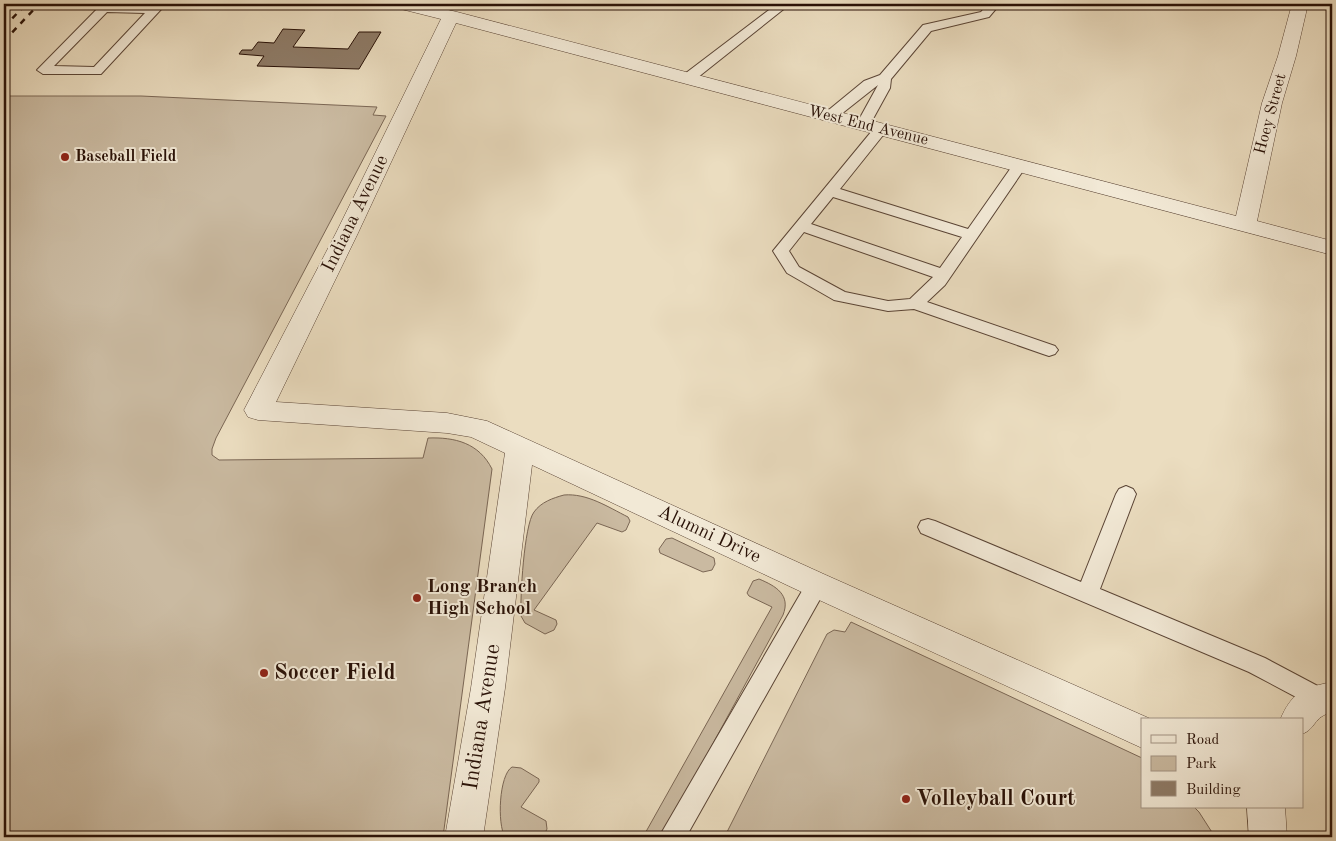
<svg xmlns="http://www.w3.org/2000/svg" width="1336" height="841" viewBox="0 0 1336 841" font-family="'Old Standard TT',serif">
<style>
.green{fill:#cabaa1;stroke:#7a6654}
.building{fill:#8e7b67;stroke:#291107}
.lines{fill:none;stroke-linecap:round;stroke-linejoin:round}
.service-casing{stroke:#5a4435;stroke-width:2}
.minor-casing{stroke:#5a4435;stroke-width:1}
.path{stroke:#291107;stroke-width:4;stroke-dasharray:4.5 3;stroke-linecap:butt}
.service{fill:#f2e9d6;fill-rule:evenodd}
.minor{fill:#f2e9d6;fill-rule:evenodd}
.rail{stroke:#291107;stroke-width:2.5;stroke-dasharray:6 6;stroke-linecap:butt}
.poi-dot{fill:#8f2418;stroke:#f2e9d6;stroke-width:2}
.labels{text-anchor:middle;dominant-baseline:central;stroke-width:4;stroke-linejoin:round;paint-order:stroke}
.far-street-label{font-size:16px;fill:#291107;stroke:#f2e9d6}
.far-poi-label{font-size:16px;font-weight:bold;fill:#291107;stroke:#f2e9d6;text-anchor:start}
.street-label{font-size:19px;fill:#291107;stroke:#f2e9d6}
.poi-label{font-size:19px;font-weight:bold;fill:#291107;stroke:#f2e9d6;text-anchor:start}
.near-poi-label{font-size:22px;font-weight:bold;fill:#291107;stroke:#f2e9d6;text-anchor:start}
.near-street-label{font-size:22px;fill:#291107;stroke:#f2e9d6}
</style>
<rect width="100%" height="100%" fill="#ebddc0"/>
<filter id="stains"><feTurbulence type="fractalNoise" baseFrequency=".004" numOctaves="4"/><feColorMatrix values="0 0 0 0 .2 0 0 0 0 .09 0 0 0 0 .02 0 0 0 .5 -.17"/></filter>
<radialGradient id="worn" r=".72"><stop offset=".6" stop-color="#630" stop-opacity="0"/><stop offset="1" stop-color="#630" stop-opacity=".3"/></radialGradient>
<!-- green -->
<path class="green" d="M 4,96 L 141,96 L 377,107 L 373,115 L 386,116 L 216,438 L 212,449 L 212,455 L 219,460 L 423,458 L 428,438 C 455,437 479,443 492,469 L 443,837 L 4,837 Z
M 564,495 C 587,493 608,507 628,517 L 630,521 L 626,530 L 622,532 L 597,523 L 534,610 L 556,620 L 557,624 L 554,630 L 545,634 L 525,623 L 521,616 C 520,598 524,525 534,512 C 541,502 553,498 564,495 Z
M 672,538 L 714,558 L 715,564 L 712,570 L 703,572 L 660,553 L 659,549 L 666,539 Z
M 759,579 C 776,586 791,595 783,615 L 662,837 L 643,837 L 772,607 L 749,596 L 747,593 L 753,581 Z
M 851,622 L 1142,758 L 1142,807 L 1194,807 L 1199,812 L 1215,837 L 737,837 L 727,832 L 827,634 L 834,630 L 845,632 Z
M 512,767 L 521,768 L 539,779 L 539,782 L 521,807 L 546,821 L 547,829 L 543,837 L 505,837 C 497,824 499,775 512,767 Z"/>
<!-- building -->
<path class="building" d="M 283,29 L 305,30 L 293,47 L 348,49 L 359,32 L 381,32 L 359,69 L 257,66 L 264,56 L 239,54 L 242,50 L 252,50 L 258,42 L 274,43 Z"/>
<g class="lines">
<!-- service casing -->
<g class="service-casing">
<path id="service" d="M 154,4 L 166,4 L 101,74 L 43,74 L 37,70 L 100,6 L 151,6 ZM 107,12 L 145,13 L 94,67 L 54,66 Z
M 777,4 L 790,4 L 692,82 L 682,82 L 681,79 L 682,76 Z
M 988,4 L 1000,4 L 989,17 L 931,31 L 891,79 L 890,88 L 868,128 L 858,128 L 856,125 L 878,85 L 835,119 L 825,119 L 823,116 L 825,113 L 864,81 L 880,75 L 923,25 L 981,12 Z
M 881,125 L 888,129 L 840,189 L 968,229 L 1015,162 L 1025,162 L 1027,165 L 945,285 L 927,302 L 1055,346 L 1058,350 L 1055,354 L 1049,356 L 1043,354 L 914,309 L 888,311 L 834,300 L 787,273 L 773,251 L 876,126 ZM 833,197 L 962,237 L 940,268 L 811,224 ZM 804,232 L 933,277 L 910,299 L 888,301 L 845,292 L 799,267 L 789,251 Z
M 1126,486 L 1133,489 L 1136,494 L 1100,589 L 1265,658 L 1329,692 L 1332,698 L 1329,706 L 1321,710 L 1313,706 L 1249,672 L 921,533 L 918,527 L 921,521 L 928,519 L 935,521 L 1081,582 L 1116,494 L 1119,489 Z
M 817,576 L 825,579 L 828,585 L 686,837 L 659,837 L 809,579 Z"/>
</g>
<!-- minor casing -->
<g class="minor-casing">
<path id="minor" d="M 395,4 L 422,4 L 457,12 L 1236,216 L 1262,103 L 1278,56 L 1292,4 L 1308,4 L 1296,56 L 1282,103 L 1257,221 L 1332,241 L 1332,255 L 456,23 L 358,233 L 276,402 L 447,413 L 487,421 L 828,576 L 1153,720 L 1142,720 L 1142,748 L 806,594 L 532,465 L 505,688 L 483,837 L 445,837 L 471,688 L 505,453 L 471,437 L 447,433 L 258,420 L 248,417 L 244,410 L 336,233 L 441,19 L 397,8 Z
M 1332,682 L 1332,712 C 1313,717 1316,729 1302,734 L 1302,720 L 1280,720 C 1292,692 1303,688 1332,682 Z
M 1247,807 L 1285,807 L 1287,837 L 1249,837 Z"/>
</g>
<!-- path -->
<path class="path" d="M 717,834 L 724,837"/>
<!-- service -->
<use href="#service" class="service"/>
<!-- minor -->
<use href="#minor" class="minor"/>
<!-- rail -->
<path class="rail" d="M 4,27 L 26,4
M 4,41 L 39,4"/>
</g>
<!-- markers -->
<g class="poi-dot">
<circle cx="65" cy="157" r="5"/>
<circle cx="417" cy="598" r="5"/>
<circle cx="264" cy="673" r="5"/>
<circle cx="906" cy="799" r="5"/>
</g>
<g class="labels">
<!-- far-street labels -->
<g class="far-street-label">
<text transform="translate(1271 114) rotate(-75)">Hoey Street</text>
<text transform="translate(868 126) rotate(14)">West End Avenue</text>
</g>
<!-- far-poi labels -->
<g class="far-poi-label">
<text x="75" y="157">Baseball Field</text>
</g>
<!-- street labels -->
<g class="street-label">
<text transform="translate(356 214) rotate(-64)">Indiana Avenue</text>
<text transform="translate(709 535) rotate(25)">Alumni Drive</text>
</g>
<!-- poi labels -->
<g class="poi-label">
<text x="427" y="587">Long Branch<tspan x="427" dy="22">High School</tspan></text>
</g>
<!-- near-poi labels -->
<g class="near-poi-label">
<text x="274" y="673">Soccer Field</text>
<text x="916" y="799">Volleyball Court</text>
</g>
<!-- near-street labels -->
<g class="near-street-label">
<text transform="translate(482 717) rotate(-81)">Indiana Avenue</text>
</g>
</g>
<!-- margin -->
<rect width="1336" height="841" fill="none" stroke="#ebddc0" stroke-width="20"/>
<rect x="5" y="5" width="1326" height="831" fill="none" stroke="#291107" stroke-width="2.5"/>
<rect x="10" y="10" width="1316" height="821" fill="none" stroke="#291107"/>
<!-- legend -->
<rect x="1141" y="718" width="162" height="90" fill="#f2e9d6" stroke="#a29383"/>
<rect x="1151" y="735" width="25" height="8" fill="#f2e9d6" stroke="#a29383"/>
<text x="1186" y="744" font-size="15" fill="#291107">Road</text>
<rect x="1151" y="756" width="25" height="15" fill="#cabaa1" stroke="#a29383"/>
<text x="1186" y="768" font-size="15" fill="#291107">Park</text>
<rect x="1151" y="781" width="25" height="15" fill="#8e7b67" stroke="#a29383"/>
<text x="1186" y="794" font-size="15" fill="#291107">Building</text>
<rect width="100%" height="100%" filter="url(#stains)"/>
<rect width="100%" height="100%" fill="url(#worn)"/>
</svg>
